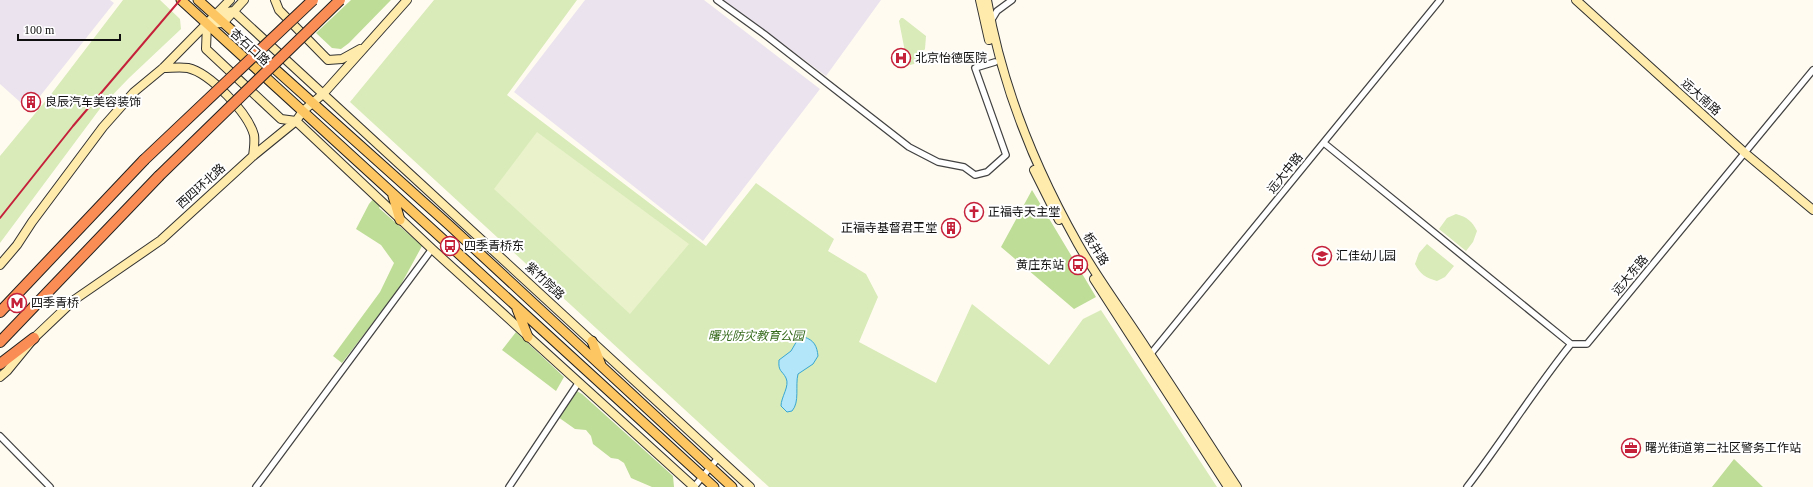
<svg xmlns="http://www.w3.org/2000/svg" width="1813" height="487" viewBox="0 0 1813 487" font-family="'Times New Roman','Noto Sans SC',serif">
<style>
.industrial{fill:#ebe3ee}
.green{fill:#d9ebb8}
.forest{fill:#bedd97}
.pitch{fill:#e9f2cb}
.water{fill:#b3e6f8;stroke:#38a6d2}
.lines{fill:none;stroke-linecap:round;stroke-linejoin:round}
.street-casing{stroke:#424242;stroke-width:8}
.secondary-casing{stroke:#313131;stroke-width:10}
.primary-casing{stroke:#202020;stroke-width:11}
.highway-casing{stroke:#202020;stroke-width:12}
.street{stroke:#fff;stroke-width:5.5}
.secondary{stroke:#ffecac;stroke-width:8}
.primary{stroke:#fdc663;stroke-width:9}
.highway{stroke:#f98d55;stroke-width:10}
.rail{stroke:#c5213b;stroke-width:2}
.highway-bridge-casing{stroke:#202020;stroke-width:12;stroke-linecap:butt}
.highway-bridge{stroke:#f98d55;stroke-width:10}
.labels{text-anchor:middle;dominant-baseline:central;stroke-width:4;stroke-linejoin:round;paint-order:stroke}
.street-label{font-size:12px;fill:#0f0f0f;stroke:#fff}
.poi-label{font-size:12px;fill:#0f0f0f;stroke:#fff;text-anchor:start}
.park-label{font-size:12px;font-style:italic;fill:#356a1c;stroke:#fff}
</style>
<rect width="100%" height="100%" fill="#fffbf1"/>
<!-- industrial -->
<path class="industrial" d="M 0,0 L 110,0 L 114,3 L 29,110 L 0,84 Z
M 585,0 L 704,0 L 820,89 L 703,241 L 514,92 Z
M 724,0 L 881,0 L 826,76 Z"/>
<!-- green -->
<path class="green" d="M 123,0 L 160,0 L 180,19 L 181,29 L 129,78 L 102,106 L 0,243 L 0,156 L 52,93 Z
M 434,0 L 577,0 L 507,95 L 706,246 L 756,183 L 834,239 L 828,251 L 866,274 L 878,297 L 859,342 L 936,383 L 972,304 L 1049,365 L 1083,319 L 1101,310 L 1217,487 L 769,487 L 350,102 Z
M 901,18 L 903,18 L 926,36 L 925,49 L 914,64 L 910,65 L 907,62 L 899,21 Z
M 1456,214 C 1467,217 1472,221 1477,231 L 1473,242 L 1466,251 L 1439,229 L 1447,218 Z
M 1427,244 L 1454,266 L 1445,277 L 1437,281 C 1426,278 1420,274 1415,264 L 1419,253 Z"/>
<!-- forest -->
<path class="forest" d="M 351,0 L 391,0 L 349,43 L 341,49 L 332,48 L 316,33 Z
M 1032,190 L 1096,297 L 1074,309 L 1001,247 Z
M 374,198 L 381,204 L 379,208 L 422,246 L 398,290 L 342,363 L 333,356 L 380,292 L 394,263 L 381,245 L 356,229 L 369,204 Z
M 516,332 L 564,377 L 556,391 L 502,350 Z
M 575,390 L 582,394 L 673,476 L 674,487 L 652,487 L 631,478 L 624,463 L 618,459 L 611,458 L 593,444 L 591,436 L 586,430 L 575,429 L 558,417 Z
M 1734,459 L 1763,487 L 1712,487 Z"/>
<!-- pitch -->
<path class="pitch" d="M 537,132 L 689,244 L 630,314 L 494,189 Z"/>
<!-- water -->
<path class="water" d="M 804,337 C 814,340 817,346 818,356 L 813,364 L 798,374 C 795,386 800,402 792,411 L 787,412 L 781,406 C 781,397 790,386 786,378 C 782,370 778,372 779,360 L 791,351 L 798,339 Z"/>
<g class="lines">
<!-- street casing -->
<g class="street-casing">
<path id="street" d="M 717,0 L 764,34 L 909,147 L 938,162 L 964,167 L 975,175 L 987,172 L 1006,155 L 975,68 L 995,62
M 991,21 L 997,11 L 1012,0
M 1324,143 L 1571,344
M 1149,356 L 1440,0
M 0,436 L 50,487
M 256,487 L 432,249
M 509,487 L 579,382
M 694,487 L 718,458
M 1467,487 C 1503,440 1534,390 1571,344 L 1587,344 L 1813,70"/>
</g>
<!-- secondary casing -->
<g class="secondary-casing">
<path id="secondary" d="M 275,0 L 279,10 L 328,60 L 342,59 L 360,49
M 980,0 L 989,40
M 987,0 C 1002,87 1035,168 1078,244 C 1099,281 1125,315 1148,351 C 1178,396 1207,441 1237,487
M 1576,0 L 1745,153 L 1813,210
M 214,15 L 233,11 L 750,487
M 207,24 L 206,49 L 281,119 L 296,121 L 432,249 L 694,487
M 207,24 L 223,23 L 244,0
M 163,68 C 171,68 180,67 188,68 C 210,73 248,113 254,135 C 255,142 254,149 253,156
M 1034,170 L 1059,220
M 0,265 L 17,245 L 32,222 L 103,127 L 134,92 L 163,68 L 230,0
M 1094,279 L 1228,487
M 0,377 L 7,371 L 34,338 L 74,300 L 161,240 L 253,156 L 296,121 L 303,111 L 323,94 L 407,0"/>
</g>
<!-- primary casing -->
<g class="primary-casing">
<path id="primary" d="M 181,0 L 714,487
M 198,0 L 449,225 L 732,487
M 393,196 L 400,220
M 517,309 L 528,337
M 592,341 L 601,365"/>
</g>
<!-- highway casing -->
<g class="highway-casing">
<path id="highway" d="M 0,312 L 144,160
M 0,342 L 159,176
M 0,364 L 34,338"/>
</g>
<!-- street -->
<use href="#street" class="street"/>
<!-- secondary -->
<use href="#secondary" class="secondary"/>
<!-- primary -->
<use href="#primary" class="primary"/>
<!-- highway -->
<use href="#highway" class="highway"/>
<!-- rail -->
<path class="rail" d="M 0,218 L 73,126 L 180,0"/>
<!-- highway-bridge casing -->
<g class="highway-bridge-casing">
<path id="highway-bridge" d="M 144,160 L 313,0
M 159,176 L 340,0"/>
</g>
<!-- highway-bridge -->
<use href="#highway-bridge" class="highway-bridge"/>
</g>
<!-- icons -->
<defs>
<g id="hospital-ring" transform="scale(1)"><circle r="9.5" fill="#fff" stroke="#c5213b" stroke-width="1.5"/><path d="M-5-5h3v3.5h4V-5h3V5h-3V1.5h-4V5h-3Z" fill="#c5213b"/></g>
<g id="building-ring" transform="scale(1)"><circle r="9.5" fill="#fff" stroke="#c5213b" stroke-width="1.5"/><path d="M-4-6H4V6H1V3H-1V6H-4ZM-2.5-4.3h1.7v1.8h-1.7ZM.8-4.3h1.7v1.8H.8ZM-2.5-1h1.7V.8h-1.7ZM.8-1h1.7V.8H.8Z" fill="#c5213b"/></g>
<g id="church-ring" transform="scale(1)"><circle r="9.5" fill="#fff" stroke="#c5213b" stroke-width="1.5"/><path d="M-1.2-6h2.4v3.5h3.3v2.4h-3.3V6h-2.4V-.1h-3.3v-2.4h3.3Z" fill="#c5213b"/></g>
<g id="bus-ring" transform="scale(1)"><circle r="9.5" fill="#fff" stroke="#c5213b" stroke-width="1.5"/><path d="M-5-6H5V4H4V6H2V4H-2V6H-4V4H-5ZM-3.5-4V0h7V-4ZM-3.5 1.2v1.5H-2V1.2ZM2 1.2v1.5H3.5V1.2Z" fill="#c5213b"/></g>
<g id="school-ring" transform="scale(1)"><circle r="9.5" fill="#fff" stroke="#c5213b" stroke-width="1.5"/><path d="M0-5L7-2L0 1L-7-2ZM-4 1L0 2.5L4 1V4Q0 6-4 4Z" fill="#c5213b"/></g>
<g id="metro-ring" transform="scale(1)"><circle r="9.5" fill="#fff" stroke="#c5213b" stroke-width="1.5"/><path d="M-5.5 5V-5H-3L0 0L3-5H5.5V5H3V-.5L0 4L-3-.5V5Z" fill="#c5213b"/></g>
<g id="office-ring" transform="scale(1)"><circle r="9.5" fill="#fff" stroke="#c5213b" stroke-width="1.5"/><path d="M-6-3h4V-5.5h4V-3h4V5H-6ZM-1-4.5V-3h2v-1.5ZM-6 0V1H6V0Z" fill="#c5213b"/></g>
</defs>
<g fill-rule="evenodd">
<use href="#hospital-ring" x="901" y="58"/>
<use href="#building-ring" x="31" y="102"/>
<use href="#church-ring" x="974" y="212"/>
<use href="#building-ring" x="951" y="228"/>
<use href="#bus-ring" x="450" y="246"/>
<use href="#school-ring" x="1322" y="256"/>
<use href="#bus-ring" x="1078" y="265"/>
<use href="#metro-ring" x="17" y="303"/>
<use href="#office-ring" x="1631" y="448"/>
</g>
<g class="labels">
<!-- street labels -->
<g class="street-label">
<text transform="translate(250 47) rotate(42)">杏石口路</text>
<text transform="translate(1701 97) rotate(42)">远大南路</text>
<text transform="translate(1285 173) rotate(-51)">远大中路</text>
<text transform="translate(201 186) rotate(-42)">西四环北路</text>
<text transform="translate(1096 249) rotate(58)">板井路</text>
<text transform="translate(1630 275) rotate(-50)">远大东路</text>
<text transform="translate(545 281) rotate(43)">紫竹院路</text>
</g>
<!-- poi labels -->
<g class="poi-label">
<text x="915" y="58">北京怡德医院</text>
<text x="45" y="102">良辰汽车美容装饰</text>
<text x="988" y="212">正福寺天主堂</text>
<text x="937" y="228" text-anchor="end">正福寺基督君王堂</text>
<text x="464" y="246">四季青桥东</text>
<text x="1336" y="256">汇佳幼儿园</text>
<text x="1064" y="265" text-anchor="end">黄庄东站</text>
<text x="31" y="303">四季青桥</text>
<text x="1645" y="448">曙光街道第二社区警务工作站</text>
</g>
<!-- park labels -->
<g class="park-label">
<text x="756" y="336">曙光防灾教育公园</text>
</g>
</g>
<!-- scale -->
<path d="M18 34v6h102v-6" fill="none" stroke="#0f0f0f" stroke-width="2"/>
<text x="24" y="34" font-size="12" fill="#0f0f0f" stroke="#ffffff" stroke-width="3" paint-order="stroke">100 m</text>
</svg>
